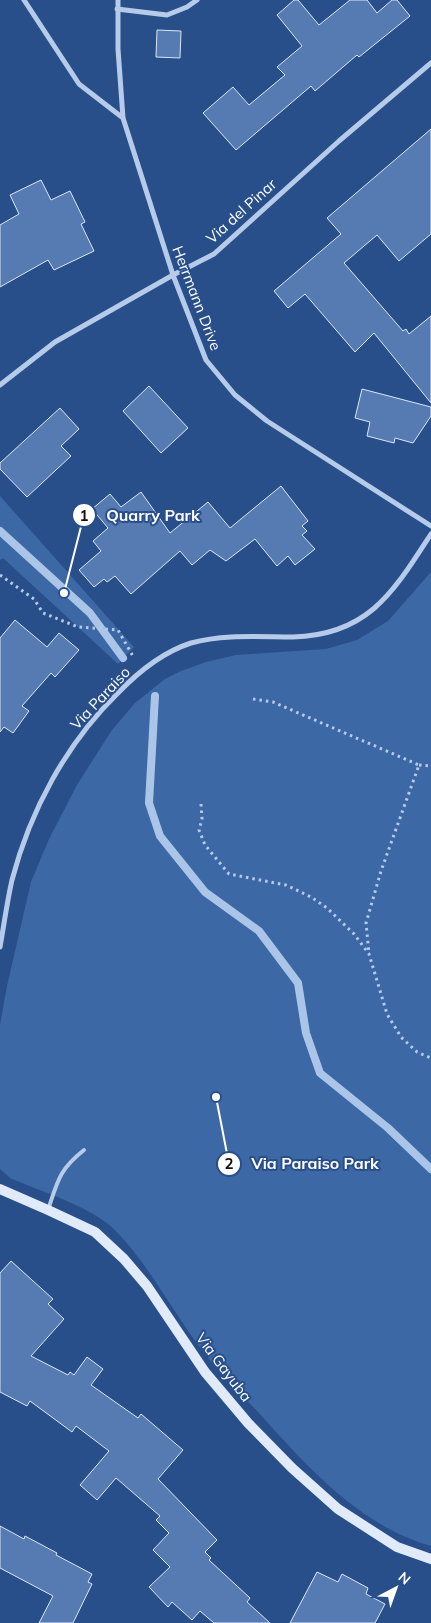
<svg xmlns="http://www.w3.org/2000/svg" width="431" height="1623" viewBox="0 0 431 1623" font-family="Mulish,sans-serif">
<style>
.green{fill:#3d68a6}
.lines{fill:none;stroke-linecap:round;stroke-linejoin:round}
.stream{stroke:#abc5e9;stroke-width:8}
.building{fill:#557bb2;stroke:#dae6f7}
.path{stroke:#b6cbe9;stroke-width:3;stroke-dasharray:2.5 4;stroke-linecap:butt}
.lane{stroke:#b6cbe9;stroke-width:4}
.street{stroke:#b6cbe9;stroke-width:5}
.secondary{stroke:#e0eaf8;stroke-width:10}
.labels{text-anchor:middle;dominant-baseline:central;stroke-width:4;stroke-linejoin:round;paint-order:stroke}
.street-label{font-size:15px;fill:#fff;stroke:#284f8a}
.leader{fill:none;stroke:#fff;stroke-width:2}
.callout-dot{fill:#fff;stroke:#284f8a;stroke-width:2}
.mark-label{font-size:15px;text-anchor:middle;font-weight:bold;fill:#111}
.callout-label{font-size:16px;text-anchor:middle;font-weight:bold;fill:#fff;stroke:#284f8a;stroke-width:4;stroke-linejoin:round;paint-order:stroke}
</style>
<rect width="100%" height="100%" fill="#284f8a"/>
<!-- green -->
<path class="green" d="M 0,496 L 134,647 L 118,664 L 3,558 L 0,560 Z
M 431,572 L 431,1546 C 358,1525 306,1465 257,1411 C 240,1393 221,1375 206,1355 C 174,1315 151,1267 115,1230 C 92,1207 40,1191 10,1178 L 0,1169 L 0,1025 L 7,986 L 31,882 L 49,839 L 77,785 L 112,730 L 135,703 L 165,679 L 181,671 L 206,662 L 236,655 L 326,649 L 357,640 L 388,621 Z"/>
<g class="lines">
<!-- stream -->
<path class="stream" d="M 0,531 L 90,613 L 123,658
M 155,696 L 149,803 L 160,836 L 205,892 L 259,931 L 298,983 L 306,1033 L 320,1073 L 388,1128 L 431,1169"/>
</g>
<!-- building -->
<path class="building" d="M 294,0 L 298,0 L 319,25 L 350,0 L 367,0 L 377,13 L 392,0 L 397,0 L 410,16 L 359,57 L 357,55 L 315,91 L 311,86 L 236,150 L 203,113 L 233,87 L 249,105 L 285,75 L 277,67 L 302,46 L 277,15 Z
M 157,30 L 181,31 L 180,58 L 156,57 Z
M 431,129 L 431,234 L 399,261 L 377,235 L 344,263 L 403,331 L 406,329 L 409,334 L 431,316 L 431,403 L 374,333 L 355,352 L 305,294 L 288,308 L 274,291 L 341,234 L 327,218 Z
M 41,180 L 51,200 L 70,191 L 85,222 L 81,224 L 94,251 L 54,270 L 48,260 L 0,287 L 0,225 L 19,214 L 10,195 Z
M 149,386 L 188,428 L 161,453 L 123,411 Z
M 362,389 L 431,407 L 431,416 L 413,443 L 395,438 L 394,443 L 367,436 L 370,422 L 355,418 Z
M 60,408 L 79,429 L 61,446 L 71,456 L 27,497 L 0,469 L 0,463 Z
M 281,486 L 308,521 L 302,526 L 307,531 L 302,535 L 315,549 L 295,565 L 288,556 L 277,566 L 255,539 L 226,561 L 210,550 L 192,565 L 180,551 L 131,594 L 115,576 L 107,582 L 104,579 L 94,587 L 79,570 L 101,551 L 93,541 L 108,528 L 92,509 L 110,494 L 121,507 L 141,492 L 170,533 L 208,502 L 230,528 Z
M 15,620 L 47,647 L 59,633 L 79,650 L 55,677 L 51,673 L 22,706 L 29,711 L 13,733 L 4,727 L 0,732 L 0,638 Z
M 11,1261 L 53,1299 L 48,1304 L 64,1319 L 31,1356 L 68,1375 L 70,1372 L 74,1375 L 87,1357 L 103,1369 L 91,1385 L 138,1418 L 141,1414 L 183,1450 L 158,1479 L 217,1540 L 205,1552 L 211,1558 L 209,1560 L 250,1598 L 247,1602 L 270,1623 L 214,1623 L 200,1611 L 192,1620 L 172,1602 L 168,1607 L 149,1587 L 170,1567 L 153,1550 L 169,1533 L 156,1520 L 160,1516 L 116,1478 L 97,1500 L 80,1485 L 109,1451 L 76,1426 L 72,1432 L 30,1401 L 27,1406 L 0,1392 L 0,1273 Z
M 0,1526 L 24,1539 L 25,1536 L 57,1553 L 56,1555 L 92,1574 L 88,1582 L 92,1584 L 73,1623 L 39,1623 L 53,1596 L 0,1568 Z
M 317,1572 L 338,1582 L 342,1574 L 368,1588 L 366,1594 L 385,1604 L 375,1623 L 290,1623 Z"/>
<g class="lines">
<!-- path -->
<path class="path" d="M 0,575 L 34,599 L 43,613 L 78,627 L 118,630 L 134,658
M 253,699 L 273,702 L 419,765 L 381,871 L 366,923 L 369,954
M 419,765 L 431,766
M 201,804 L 202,819 L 199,830 L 205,845 L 229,874 L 286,885 L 311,897 L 327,908 L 354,934 L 369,954 L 387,1014 L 401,1037 L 417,1052 L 431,1058"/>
<!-- lane -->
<path class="lane" d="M 48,1210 C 58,1180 59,1170 84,1150"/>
<!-- street -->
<path class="street" d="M 24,0 L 79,84 L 123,118
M 118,0 L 118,49 L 123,118 L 173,275 L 206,360 L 235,395 L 267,421 L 431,526
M 117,9 L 167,15 L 187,7 L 197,0
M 0,385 L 55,342 L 173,275 L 214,254 L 339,141 L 431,63
M 0,947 C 4,925 7,902 12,880 C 30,811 66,744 117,694 C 137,673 163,652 191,643 C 224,634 259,637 293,637 C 369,635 394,591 431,534"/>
<!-- secondary -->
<path class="secondary" d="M 0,1189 L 48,1210 L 95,1232 L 124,1259 L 147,1286 L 205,1372 L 248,1423 L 292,1468 L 338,1509 L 397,1547 L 431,1559"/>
</g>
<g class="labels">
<!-- street labels -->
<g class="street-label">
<text transform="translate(241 211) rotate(-42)">Via del Pinar</text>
<text transform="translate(197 298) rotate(69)">Herrmann Drive</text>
<text transform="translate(100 698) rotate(-47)">Via Paraiso</text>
<text transform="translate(224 1367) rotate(53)">Via Gayuba</text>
</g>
</g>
<!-- callouts -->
<path class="leader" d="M64 593L84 515M216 1097L229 1164"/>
<g class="callout-dot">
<circle cx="64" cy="593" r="5"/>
<circle cx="216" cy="1097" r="5"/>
<circle cx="84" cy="515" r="12"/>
<circle cx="229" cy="1164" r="12"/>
</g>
<g class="mark-label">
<text x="84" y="521">1</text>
<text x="229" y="1169">2</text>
</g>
<g class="callout-label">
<text x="153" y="521">Quarry Park</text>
<text x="315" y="1169">Via Paraiso Park</text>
</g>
<!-- north arrow -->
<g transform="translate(396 1588) rotate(41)" stroke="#284f8a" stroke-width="4" paint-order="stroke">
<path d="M0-4L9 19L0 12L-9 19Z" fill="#ffffff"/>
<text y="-8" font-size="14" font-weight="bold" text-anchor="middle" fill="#ffffff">N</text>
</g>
</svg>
